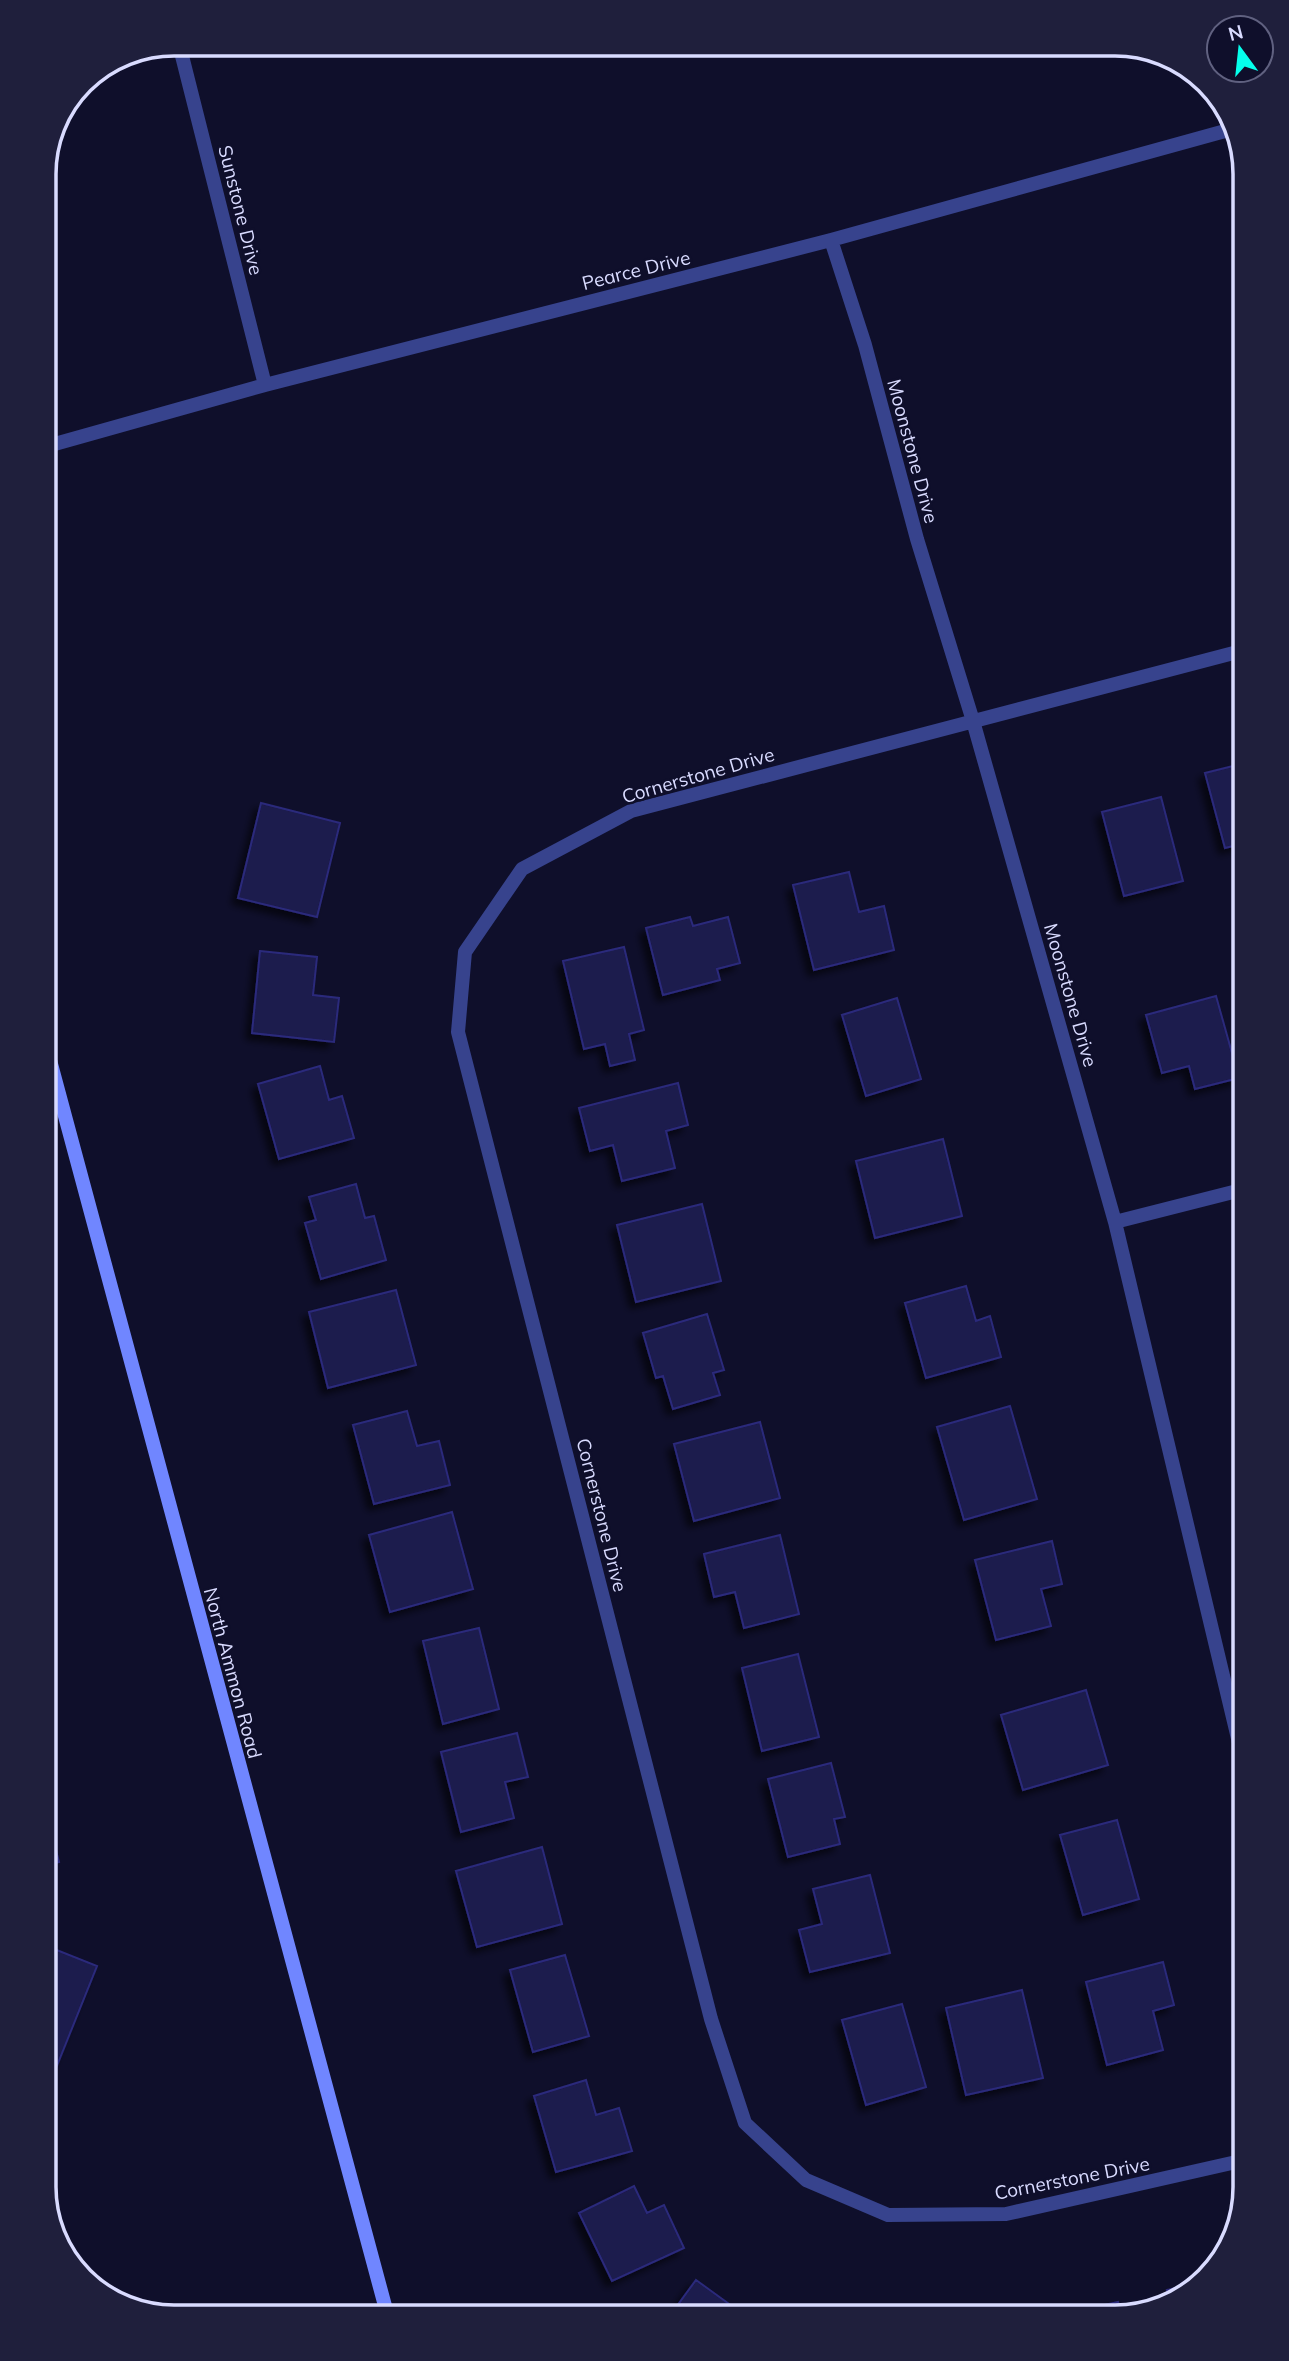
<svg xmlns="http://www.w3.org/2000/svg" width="1289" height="2361" viewBox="0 0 1289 2361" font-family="Mulish,sans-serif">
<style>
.building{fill:#1b1a4d;stroke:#2c2a7b;stroke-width:2;filter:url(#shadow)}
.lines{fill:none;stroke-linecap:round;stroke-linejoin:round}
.street{stroke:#37438d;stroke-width:14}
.secondary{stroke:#7086ff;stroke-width:14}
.labels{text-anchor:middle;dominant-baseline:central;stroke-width:5;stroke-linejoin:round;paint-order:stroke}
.street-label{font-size:19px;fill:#d9dbff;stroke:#0f0f2b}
.rim{fill:none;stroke:#d9dbff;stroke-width:3.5}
</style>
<defs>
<filter id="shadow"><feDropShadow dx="-6" dy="6" stdDeviation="3.5" flood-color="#0009"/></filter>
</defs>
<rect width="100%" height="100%" fill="#0f0f2b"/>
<!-- building -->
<path class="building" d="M 1245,763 L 1245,843 L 1225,848 L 1205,773 Z
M 1161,797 L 1183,881 L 1124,896 L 1102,812 Z
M 261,803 L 340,823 L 317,917 L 238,898 Z
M 849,872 L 859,912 L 884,906 L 894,950 L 814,970 L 793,885 Z
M 690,917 L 693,926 L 728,917 L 740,963 L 717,969 L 720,980 L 663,995 L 646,928 Z
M 624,947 L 644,1030 L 629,1034 L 635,1060 L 610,1066 L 605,1044 L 584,1049 L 563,961 Z
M 260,951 L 317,957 L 313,995 L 339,998 L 334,1042 L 252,1033 Z
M 1216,996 L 1239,1078 L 1195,1089 L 1189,1066 L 1162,1073 L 1146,1015 Z
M 897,998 L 921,1079 L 866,1096 L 842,1015 Z
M 320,1066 L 329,1100 L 342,1096 L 354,1138 L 279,1159 L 258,1084 Z
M 678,1083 L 688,1125 L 666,1131 L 675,1168 L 622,1181 L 613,1145 L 590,1151 L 579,1108 Z
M 943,1139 L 962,1216 L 875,1238 L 856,1161 Z
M 356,1184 L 365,1218 L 374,1216 L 386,1260 L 321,1279 L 305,1223 L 316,1220 L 309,1197 Z
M 702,1204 L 721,1281 L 636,1302 L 617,1225 Z
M 966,1286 L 976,1321 L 990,1316 L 1001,1357 L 926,1378 L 905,1303 Z
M 396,1290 L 416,1365 L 328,1388 L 309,1312 Z
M 707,1314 L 724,1370 L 713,1373 L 720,1395 L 673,1409 L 663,1376 L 656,1378 L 643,1333 Z
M 1010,1406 L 1037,1499 L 964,1520 L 937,1427 Z
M 407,1411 L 417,1446 L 439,1441 L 450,1485 L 374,1504 L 353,1425 Z
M 760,1422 L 780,1498 L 694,1521 L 674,1444 Z
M 452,1512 L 473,1589 L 390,1612 L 369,1535 Z
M 780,1535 L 799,1614 L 744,1628 L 735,1592 L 714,1597 L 704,1554 Z
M 1052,1541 L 1062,1584 L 1041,1589 L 1051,1626 L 996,1640 L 975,1560 Z
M 479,1628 L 499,1709 L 443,1724 L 423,1641 Z
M 798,1654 L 819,1737 L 762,1751 L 742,1668 Z
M 1086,1690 L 1108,1765 L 1023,1790 L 1001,1715 Z
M 517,1733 L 528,1777 L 505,1782 L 514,1818 L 461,1832 L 441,1752 Z
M 831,1763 L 845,1817 L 834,1819 L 840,1844 L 788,1857 L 768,1779 Z
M 44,1804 L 59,1862 L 44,1866 Z
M 1117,1820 L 1139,1899 L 1083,1915 L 1060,1835 Z
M 542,1847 L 562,1924 L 477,1947 L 456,1871 Z
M 870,1875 L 890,1953 L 810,1972 L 799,1930 L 822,1924 L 813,1889 Z
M 44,1945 L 97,1966 L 44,2098 Z
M 565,1955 L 589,2036 L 533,2052 L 510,1970 Z
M 1163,1962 L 1174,2005 L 1153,2011 L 1163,2050 L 1107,2065 L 1086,1982 Z
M 1022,1990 L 1043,2078 L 966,2095 L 946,2008 Z
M 902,2004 L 926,2087 L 866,2105 L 842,2020 Z
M 586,2080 L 596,2115 L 619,2108 L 632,2151 L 556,2172 L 534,2096 Z
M 634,2186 L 647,2213 L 664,2205 L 684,2248 L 612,2281 L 579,2213 Z
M 696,2280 L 747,2317 L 669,2317 Z
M 1194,2284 L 1171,2303 L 1167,2290 Z
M 1118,2302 L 1122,2316 L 1052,2317 Z"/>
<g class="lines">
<!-- street -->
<path class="street" d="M 179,44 L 265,385
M 831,240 L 865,345 L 917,539 L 973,721 L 1115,1222 L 1245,1768
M 44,447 L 265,385 L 831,240 L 1236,128
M 1115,1222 L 1245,1189
M 1245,2160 L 1006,2214 L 888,2215 L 806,2180 L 745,2123 L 711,2019 L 458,1032 L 465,952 L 522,869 L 631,811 L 1245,650"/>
<!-- secondary -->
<path class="secondary" d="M 44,1038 L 388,2317"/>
</g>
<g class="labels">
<!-- street labels -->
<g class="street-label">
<text transform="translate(241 210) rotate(76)">Sunstone Drive</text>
<text transform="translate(636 270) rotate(-14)">Pearce Drive</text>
<text transform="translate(913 451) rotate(75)">Moonstone Drive</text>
<text transform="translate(698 775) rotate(-16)">Cornerstone Drive</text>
<text transform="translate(1071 995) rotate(74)">Moonstone Drive</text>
<text transform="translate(602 1515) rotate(76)">Cornerstone Drive</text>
<text transform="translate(233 1673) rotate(75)">North Ammon Road</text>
<text transform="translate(1072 2178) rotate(-11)">Cornerstone Drive</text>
</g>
</g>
<!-- crop -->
<path d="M0 0H1289V2361H0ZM174 56H1115A118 118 0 0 1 1233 174V2187A118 118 0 0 1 1115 2305H174A118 118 0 0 1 56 2187V174A118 118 0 0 1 174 56Z" fill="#1f1f3c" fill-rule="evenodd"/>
<path class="rim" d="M174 56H1115A118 118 0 0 1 1233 174V2187A118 118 0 0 1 1115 2305H174A118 118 0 0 1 56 2187V174A118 118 0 0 1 174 56Z"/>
<!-- north arrow -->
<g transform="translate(1240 49) rotate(345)"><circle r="33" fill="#0f0f2b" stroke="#606180" stroke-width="2"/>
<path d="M0-5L12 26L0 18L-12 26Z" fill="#05ffec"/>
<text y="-10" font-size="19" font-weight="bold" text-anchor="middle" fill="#d9dbff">N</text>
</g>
</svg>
